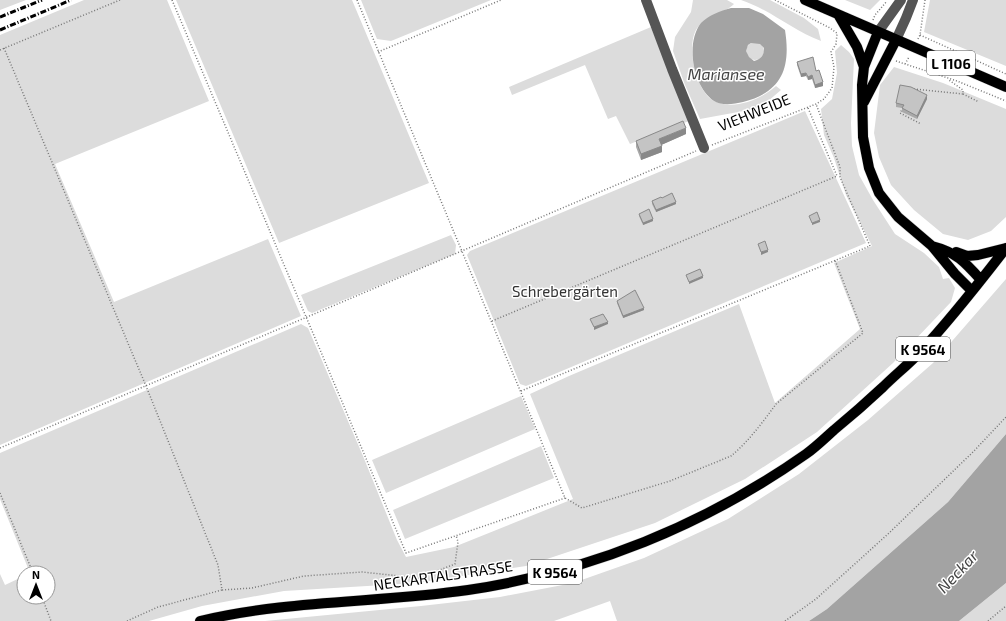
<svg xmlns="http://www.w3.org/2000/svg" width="1006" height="621" viewBox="0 0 1006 621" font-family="'Exo 2',sans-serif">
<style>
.green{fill:#dcdcdc}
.water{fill:#a3a3a3;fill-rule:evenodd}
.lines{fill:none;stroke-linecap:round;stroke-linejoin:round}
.major-casing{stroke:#dbdbdb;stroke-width:11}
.path{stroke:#777;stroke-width:1.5;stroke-dasharray:1 2;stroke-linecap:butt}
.minor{stroke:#555;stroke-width:10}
.major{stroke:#000;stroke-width:10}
.rail{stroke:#000;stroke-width:3;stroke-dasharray:6 2 1 2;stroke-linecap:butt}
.wall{fill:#a9a9a9}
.shaded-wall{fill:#898989}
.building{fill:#c4c4c4;stroke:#898989}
.labels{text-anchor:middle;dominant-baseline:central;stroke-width:3;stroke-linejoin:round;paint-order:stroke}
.shield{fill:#fff;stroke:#4c4c4c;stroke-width:1}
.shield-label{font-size:14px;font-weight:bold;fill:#000}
.street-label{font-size:15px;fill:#000;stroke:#fff}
.park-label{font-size:15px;fill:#333;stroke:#fff}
.water-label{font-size:16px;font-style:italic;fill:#444;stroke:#fff}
</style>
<rect width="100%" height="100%" fill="#fff"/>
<!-- green -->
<path class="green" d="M 0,0 L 26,0 L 0,10 Z
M 84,0 L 167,0 L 209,101 L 55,164 L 114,302 L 268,239 L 301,316 L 0,445 L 0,35 Z
M 176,0 L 352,0 L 429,183 L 279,243 Z
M 361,0 L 491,0 L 391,41 L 377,39 Z
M 693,0 L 727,0 L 734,4 C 724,14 709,13 698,27 C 685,43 695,91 714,101 C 733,111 762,99 776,86 L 781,90 L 760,108 L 700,119 L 685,85 L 673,51 L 675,37 L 691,12 Z
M 741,0 L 770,0 L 804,18 L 818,29 L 821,41 C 793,31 771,10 741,0 Z
M 845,0 L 880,0 L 870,10 Z
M 930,0 L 1006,0 L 1006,66 L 924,32 Z
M 651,27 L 689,121 L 630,144 L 616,116 L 608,119 L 585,65 L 512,95 L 509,87 Z
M746 51a9 9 0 1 1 18 0a9 9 0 1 1-18 0Z
M 841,45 L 849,52 L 854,59 L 851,123 L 852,146 L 859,175 L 873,200 L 895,234 L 924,253 L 939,267 L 943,279 L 949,278 L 955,288 L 951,302 L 893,363 L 817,432 L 745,479 L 655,523 L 526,566 L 417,583 L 284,591 L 202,606 L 149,621 L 0,621 L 0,574 L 5,585 L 24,576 L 24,597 L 48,597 L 48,573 L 30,573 L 0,499 L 0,453 L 301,324 L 308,328 L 363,456 L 397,540 L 406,557 L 454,547 L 573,499 L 530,394 L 569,376 L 739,304 L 775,403 L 860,329 L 834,263 L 872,246 L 846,195 L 834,158 L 824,135 L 821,109 L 832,99 L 837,73 L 835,51 Z
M 894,67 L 943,83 L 1006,109 L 1006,217 L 991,231 L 968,240 L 943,234 L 914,210 L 891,185 L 879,157 L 874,133 L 880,85 Z
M 805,111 L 866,243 L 526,386 L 520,384 L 467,255 L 470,251 Z
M 451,235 L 456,245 L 455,254 L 312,313 L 308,311 L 301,295 Z
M 1006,279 L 1006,434 L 948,502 L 827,609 L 809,621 L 617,621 L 610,601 L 554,621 L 265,621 L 421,606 L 500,597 L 573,583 L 644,558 L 728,519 L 799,474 L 868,420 L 933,363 Z
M 521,396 L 535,429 L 386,493 L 372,460 Z
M 541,446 L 554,478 L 405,539 L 393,510 Z
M 1006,583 L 1006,621 L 959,621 Z"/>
<!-- water -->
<path class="water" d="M 731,8 L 749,8 L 763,14 L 785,30 C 791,68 782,92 743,102 C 734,104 722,106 714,101 C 693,87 685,43 701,23 C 709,15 720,11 731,8 ZM 751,43 L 760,44 L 764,48 C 764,56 761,59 754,61 L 749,57 L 746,51 L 748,45 Z
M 1006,434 L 1006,583 L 959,621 L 809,621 L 827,609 L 948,502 Z"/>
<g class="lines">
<!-- major casing -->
<g class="major-casing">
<path id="major" d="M 805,0 L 1006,87
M 839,16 L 857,47 L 864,67
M 878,32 L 864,67 L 862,85 L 863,137 L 869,168 L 879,193 L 898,217 L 932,246 L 955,274 L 972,291
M 864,102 L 896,40
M 932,246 C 956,252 965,262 981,280
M 956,252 L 967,256 L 978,255 L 1006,248
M 200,621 C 287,600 379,603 468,590 C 589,572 705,525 806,454 C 816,447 825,438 834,430 C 851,416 867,402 883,387 C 895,375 909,364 920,352 C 951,319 979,283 1006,248"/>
</g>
<!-- path -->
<path class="path" d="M 172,0 L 406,553 L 565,498
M 357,0 L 565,498 L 582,508 L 670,481 L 731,456 C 748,442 763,422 776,404 L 863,333 L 835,260
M 775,0 L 830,28 L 838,34
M 873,20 L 875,15 L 887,1
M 920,35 L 1006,74
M 918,39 L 920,35 L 925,0
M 4,48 L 146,386 L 218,565 L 222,590 L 252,588 L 304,576 L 362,572 L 419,578 L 455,564 L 458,542 L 456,535
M 0,50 L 120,0
M 378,52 L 501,0
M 896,61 L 957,81 L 1006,101
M 905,64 L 909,57
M 914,89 L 963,94 L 963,90 L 949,80
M 963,94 L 979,102
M 903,108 L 900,113 L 921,124
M 712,145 L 816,104 L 824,99 L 832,88 L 834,67 L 831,52 L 836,44 L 837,34
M 492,321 L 837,176 L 808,108
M 521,391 L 870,246 L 840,177 L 840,167 L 816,104
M 0,448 L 696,151
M 0,493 L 33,573
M 42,597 L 51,621
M 127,621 L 158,607 L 222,590
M 785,621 L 816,599 L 888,534 L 973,452 L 1006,417
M 988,621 L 1006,606"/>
<!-- minor -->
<path class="minor" d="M 646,0 L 672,69 L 704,148
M 878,32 L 901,0
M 896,40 L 906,18 L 913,0"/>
<!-- major -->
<use href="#major" class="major"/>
<!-- rail -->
<path class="rail" d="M 0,17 L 42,0
M 0,30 L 71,0"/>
</g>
<!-- wall -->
<path class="wall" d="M 797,62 L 816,71 L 823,86 L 815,88 L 812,79 L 808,80 L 806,76 L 801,77 L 797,65 Z
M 927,99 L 917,119 L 902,112 L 902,108 L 896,107 L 896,103 Z
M 686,134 L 661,145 L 662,152 L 641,160 L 636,147 L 636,141 Z
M 662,198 L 676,204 L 656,212 L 652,204 L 652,201 Z
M 639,214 L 653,221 L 643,225 L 639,216 Z
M 617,301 L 644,310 L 623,318 L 617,303 Z"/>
<!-- shaded-wall -->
<path class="shaded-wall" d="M 806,73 L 806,76 L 801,77 L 801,74 Z
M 812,75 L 812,79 L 808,80 L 808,77 Z
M 823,82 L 823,86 L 815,88 L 815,85 Z
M 927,95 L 927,99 L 917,119 L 917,116 Z
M 686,128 L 686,134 L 659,146 L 659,139 Z
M 662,146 L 662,152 L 641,160 L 641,154 Z
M 676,202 L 676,204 L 656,212 L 656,210 Z
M 653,219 L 653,221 L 643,225 L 643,223 Z
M 820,220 L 820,222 L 812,225 L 812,223 Z
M 768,250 L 768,252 L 761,255 L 761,252 Z
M 703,276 L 703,278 L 689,284 L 689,282 Z
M 644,308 L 644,310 L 623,318 L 623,316 Z
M 608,322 L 608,324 L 594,330 L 594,327 Z"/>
<!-- building -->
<path class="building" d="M 813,57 L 816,71 L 819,70 L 823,82 L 815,85 L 812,75 L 808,77 L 806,73 L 801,74 L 797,62 Z
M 900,85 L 911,87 L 927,95 L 917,116 L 902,108 L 904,105 L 896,103 Z
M 683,121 L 686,128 L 659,139 L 662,146 L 641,154 L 636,141 Z
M 672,193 L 676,202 L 656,210 L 652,201 L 661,197 L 662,198 Z
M 649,209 L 653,219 L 643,223 L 639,214 Z
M 817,212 L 820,220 L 812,223 L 809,216 Z
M 765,241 L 768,250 L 761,252 L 758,244 Z
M 700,269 L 703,276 L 689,282 L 686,275 Z
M 635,290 L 644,308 L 623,316 L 617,301 Z
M 603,314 L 608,322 L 594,327 L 590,319 Z"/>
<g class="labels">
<!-- shield labels -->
<g class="shield">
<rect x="927" y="51" width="48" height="24" rx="3"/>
<rect x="896" y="337" width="54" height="24" rx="3"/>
<rect x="528" y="560" width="54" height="24" rx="3"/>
</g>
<g class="shield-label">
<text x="951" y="63">L 1106</text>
<text x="923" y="349">K 9564</text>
<text x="555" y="572">K 9564</text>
</g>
<!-- street labels -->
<g class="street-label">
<text transform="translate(754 112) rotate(-22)">VIEHWEIDE</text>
<text transform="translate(443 575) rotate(-8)">NECKARTALSTRASSE</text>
</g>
<!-- park labels -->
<g class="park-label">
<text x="565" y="291">Schrebergärten</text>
</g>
<!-- water labels -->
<g class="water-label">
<text x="726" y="73">Mariansee</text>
<text transform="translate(957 571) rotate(-47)">Neckar</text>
</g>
</g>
<!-- north arrow -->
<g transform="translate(36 585)"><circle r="19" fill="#ffffff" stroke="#999999"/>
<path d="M0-3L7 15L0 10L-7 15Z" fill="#000000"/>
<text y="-6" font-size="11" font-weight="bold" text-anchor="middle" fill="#000000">N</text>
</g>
</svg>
